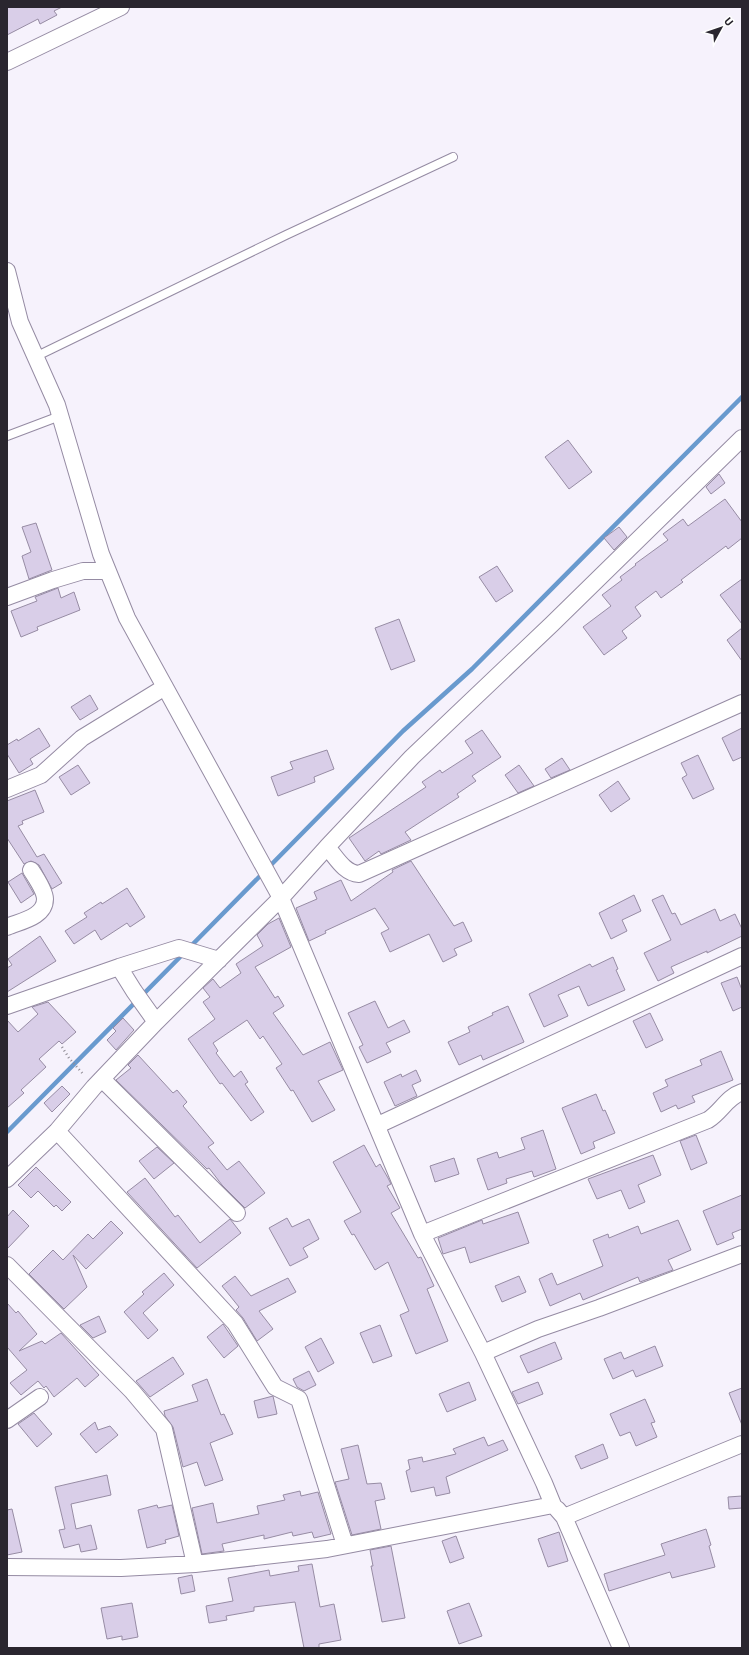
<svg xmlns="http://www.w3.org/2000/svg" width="749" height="1655" viewBox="0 0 749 1655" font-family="Barlow,sans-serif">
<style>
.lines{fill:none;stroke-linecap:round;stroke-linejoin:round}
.stream{stroke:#699ace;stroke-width:4.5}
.building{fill:#d9cee8;stroke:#978ca4}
.lane-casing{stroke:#958ba3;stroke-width:10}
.street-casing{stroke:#958ba3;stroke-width:18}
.path{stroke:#908c95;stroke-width:2.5;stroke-dasharray:1 3;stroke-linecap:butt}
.lane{stroke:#fff;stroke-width:8}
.street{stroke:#fff;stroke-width:16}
</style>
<rect width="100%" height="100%" fill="#f6f2fc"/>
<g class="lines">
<!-- stream -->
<path class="stream" d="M 189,948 L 403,731 L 472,669 L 742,397
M 7,1132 L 184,953"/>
</g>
<!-- building -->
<path class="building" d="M 7,7 L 62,7 L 54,11 L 57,15 L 40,24 L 38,19 L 7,35 Z
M 568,440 L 592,472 L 569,489 L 545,457 Z
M 719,474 L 725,483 L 711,494 L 706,487 Z
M 725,499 L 742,522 L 742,538 L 728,549 L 726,546 L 681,580 L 683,582 L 661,598 L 656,591 L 635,607 L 641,616 L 622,631 L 627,638 L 604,655 L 583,627 L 611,606 L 602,595 L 622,580 L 620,577 L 636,565 L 635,564 L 668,540 L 663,534 L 683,519 L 688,526 Z
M 36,523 L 52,570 L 29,579 L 22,556 L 31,552 L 22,527 Z
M 619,527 L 627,537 L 614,550 L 604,538 Z
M 497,566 L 513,591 L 496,602 L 479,577 Z
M 742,579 L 742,624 L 720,595 Z
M 58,588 L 61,598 L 74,592 L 80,610 L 37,627 L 38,630 L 21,637 L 11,611 L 37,601 L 35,597 Z
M 399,619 L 415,661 L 391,670 L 375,628 Z
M 742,628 L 742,661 L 727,640 Z
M 90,695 L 98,709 L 80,720 L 71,707 Z
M 39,728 L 50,746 L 30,759 L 33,764 L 19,773 L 7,754 L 7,745 L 17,739 L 18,741 Z
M 742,728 L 742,757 L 733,761 L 722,738 Z
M 482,730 L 501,757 L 472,776 L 476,781 L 457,794 L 459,797 L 405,832 L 411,840 L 381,854 L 379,851 L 365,861 L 349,838 L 426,787 L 422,782 L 440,770 L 442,773 L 473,753 L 465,741 Z
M 327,750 L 334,769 L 314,777 L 315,782 L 278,796 L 271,777 L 293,769 L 290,762 Z
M 698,755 L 714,789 L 693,799 L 682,778 L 687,775 L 681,763 Z
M 562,758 L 570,770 L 551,778 L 545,769 Z
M 78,765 L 90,783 L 71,795 L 59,777 Z
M 519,765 L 534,786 L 518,793 L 505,775 Z
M 618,781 L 630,799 L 611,812 L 599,795 Z
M 35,790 L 44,812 L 22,821 L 23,824 L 18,826 L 37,857 L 44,854 L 62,883 L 52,889 L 39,865 L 31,861 L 24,864 L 7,838 L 7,801 Z
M 411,861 L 454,926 L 463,922 L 472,941 L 454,949 L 457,955 L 443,962 L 429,934 L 390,952 L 381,933 L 389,929 L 375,908 L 325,931 L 326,933 L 309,941 L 296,908 L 317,899 L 314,892 L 341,880 L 351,901 L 393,872 L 392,870 Z
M 22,873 L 34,894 L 21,903 L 8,882 Z
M 127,888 L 145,917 L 130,927 L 127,923 L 101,940 L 95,930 L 74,944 L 65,931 L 87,917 L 84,913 L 101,902 L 102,904 Z
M 634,895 L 641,911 L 622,920 L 627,931 L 611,939 L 599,913 Z
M 663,895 L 672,914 L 675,913 L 681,925 L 715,909 L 720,921 L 735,914 L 742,929 L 742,936 L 707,953 L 707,951 L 671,967 L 674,973 L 658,981 L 644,953 L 671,940 L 652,900 Z
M 279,918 L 291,947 L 255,967 L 275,998 L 278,996 L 284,1006 L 273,1013 L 303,1055 L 330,1042 L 343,1070 L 318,1081 L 335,1110 L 312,1122 L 293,1090 L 291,1091 L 276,1068 L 282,1064 L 263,1036 L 260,1039 L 247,1020 L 213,1043 L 218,1051 L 216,1053 L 234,1077 L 241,1071 L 248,1082 L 245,1084 L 264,1112 L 251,1121 L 222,1083 L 220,1084 L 188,1039 L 215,1019 L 203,1002 L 210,997 L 203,988 L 213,979 L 220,988 L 241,973 L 236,964 L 263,946 L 257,935 L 268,924 Z
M 40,936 L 56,961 L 7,992 L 7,968 L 12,965 L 8,959 Z
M 613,957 L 618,969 L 616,970 L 625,990 L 588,1006 L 579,986 L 558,995 L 568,1016 L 544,1027 L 529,994 L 590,964 L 592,967 Z
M 737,977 L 742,990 L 742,1007 L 733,1011 L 721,983 Z
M 375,1001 L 388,1028 L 404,1020 L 410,1032 L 386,1043 L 391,1052 L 367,1063 L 359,1047 L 363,1045 L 348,1013 Z
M 48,1002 L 76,1032 L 62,1044 L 59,1041 L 39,1059 L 46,1067 L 21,1090 L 24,1093 L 7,1108 L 7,1020 L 18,1032 L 38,1014 L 32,1007 Z
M 508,1006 L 524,1042 L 483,1060 L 481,1055 L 459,1065 L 448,1042 L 470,1032 L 468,1027 L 493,1015 L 492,1013 Z
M 650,1013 L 663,1040 L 646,1048 L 633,1021 Z
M 123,1018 L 134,1030 L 116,1050 L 107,1040 L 116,1031 L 113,1028 Z
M 721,1051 L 733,1080 L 692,1096 L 695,1102 L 678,1109 L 676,1105 L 661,1112 L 653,1093 L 668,1086 L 665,1080 L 702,1065 L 700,1060 Z
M 138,1055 L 173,1093 L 177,1090 L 187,1102 L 183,1106 L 214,1143 L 208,1147 L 227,1170 L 239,1161 L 265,1193 L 245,1208 L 222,1185 L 209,1168 L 207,1169 L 116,1080 L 131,1068 L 128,1065 Z
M 416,1070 L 421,1081 L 412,1085 L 417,1096 L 395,1106 L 384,1082 L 401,1074 L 402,1077 Z
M 62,1086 L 70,1094 L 52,1112 L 44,1103 Z
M 596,1094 L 603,1111 L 605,1110 L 615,1133 L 593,1142 L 595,1148 L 581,1154 L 562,1108 Z
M 543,1130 L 556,1169 L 534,1177 L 532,1171 L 506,1179 L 507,1183 L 488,1190 L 477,1159 L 497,1152 L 499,1158 L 525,1149 L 521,1138 Z
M 696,1135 L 707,1163 L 691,1170 L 680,1141 Z
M 364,1145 L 376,1167 L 380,1164 L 388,1178 L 391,1184 L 387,1186 L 400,1208 L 391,1213 L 418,1258 L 421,1257 L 434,1286 L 427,1289 L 448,1341 L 416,1354 L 400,1315 L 409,1311 L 388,1262 L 375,1270 L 354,1234 L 352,1235 L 344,1221 L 361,1212 L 360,1210 L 333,1162 Z
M 157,1147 L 174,1163 L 154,1179 L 139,1161 Z
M 653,1155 L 661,1175 L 638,1185 L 645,1202 L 629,1209 L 621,1190 L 597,1199 L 588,1179 Z
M 454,1158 L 459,1174 L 435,1182 L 430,1166 Z
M 36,1167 L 71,1202 L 62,1211 L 56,1205 L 54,1207 L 38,1191 L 31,1198 L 18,1185 Z
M 145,1178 L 175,1217 L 178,1215 L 200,1243 L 230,1219 L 241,1233 L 197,1268 L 127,1192 Z
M 742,1195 L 742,1229 L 732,1233 L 734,1238 L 717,1245 L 703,1211 Z
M 13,1210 L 29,1226 L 7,1249 L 7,1217 Z
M 518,1212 L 529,1243 L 470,1263 L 465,1247 L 443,1254 L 438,1238 L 482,1220 L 483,1224 Z
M 287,1218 L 292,1227 L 309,1219 L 319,1239 L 303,1248 L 308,1257 L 290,1266 L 269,1228 Z
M 678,1220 L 691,1250 L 668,1260 L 673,1270 L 640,1282 L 638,1277 L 583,1300 L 580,1293 L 550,1306 L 539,1279 L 552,1273 L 557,1285 L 603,1266 L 593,1240 L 608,1234 L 609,1238 L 638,1226 L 641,1234 Z
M 111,1221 L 123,1233 L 86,1269 L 73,1255 L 87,1287 L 64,1309 L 29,1274 L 53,1250 L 63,1260 L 88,1234 L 93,1239 Z
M 164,1273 L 174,1285 L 143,1313 L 158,1330 L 148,1339 L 124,1312 L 144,1294 L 142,1292 Z
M 235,1276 L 251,1296 L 288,1278 L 296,1292 L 259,1311 L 273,1329 L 257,1341 L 243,1318 L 236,1310 L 239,1307 L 222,1286 Z
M 519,1276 L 526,1292 L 502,1302 L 495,1286 Z
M 7,1303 L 16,1313 L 18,1311 L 37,1334 L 19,1351 L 42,1341 L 45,1344 L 61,1333 L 99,1375 L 85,1387 L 77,1378 L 54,1397 L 46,1386 L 44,1388 L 38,1381 L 21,1395 L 10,1383 L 27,1370 L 7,1347 Z
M 99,1316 L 106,1332 L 93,1338 L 80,1325 Z
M 223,1324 L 238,1346 L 224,1358 L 207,1337 Z
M 380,1325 L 392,1356 L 373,1363 L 360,1333 Z
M 321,1338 L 334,1363 L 318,1372 L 305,1347 Z
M 555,1342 L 562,1359 L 528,1373 L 520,1356 Z
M 655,1346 L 663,1366 L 636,1377 L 633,1370 L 613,1379 L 604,1359 L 621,1352 L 624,1359 Z
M 173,1357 L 184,1374 L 150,1397 L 136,1381 Z
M 309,1371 L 316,1385 L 304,1391 L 297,1387 L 293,1379 Z
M 207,1379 L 221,1415 L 224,1414 L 233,1434 L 210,1443 L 223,1480 L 205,1486 L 197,1462 L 183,1467 L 173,1427 L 165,1416 L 164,1411 L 198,1401 L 192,1385 Z
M 469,1382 L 476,1400 L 447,1412 L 439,1394 Z
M 538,1382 L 543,1394 L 518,1404 L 512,1392 Z
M 742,1388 L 742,1425 L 729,1393 Z
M 273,1396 L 277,1414 L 258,1418 L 254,1401 Z
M 645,1399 L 655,1422 L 651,1423 L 657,1437 L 636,1446 L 630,1432 L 620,1436 L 610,1414 Z
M 34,1413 L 52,1434 L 37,1447 L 18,1424 Z
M 95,1422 L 98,1430 L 110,1426 L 118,1435 L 96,1453 L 80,1434 Z
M 484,1437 L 488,1446 L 503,1440 L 508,1450 L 446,1477 L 450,1493 L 436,1496 L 434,1487 L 411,1492 L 406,1471 L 410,1469 L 408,1460 L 422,1457 L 423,1462 L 456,1454 L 453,1449 Z
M 603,1444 L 608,1458 L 581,1469 L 575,1456 Z
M 358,1445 L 367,1484 L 381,1483 L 385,1499 L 375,1501 L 381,1529 L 352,1535 L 335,1482 L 349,1479 L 341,1449 Z
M 107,1475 L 111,1495 L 71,1504 L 76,1529 L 91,1525 L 97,1549 L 81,1552 L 79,1544 L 64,1548 L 59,1530 L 65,1529 L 55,1487 Z
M 300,1491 L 301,1496 L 318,1492 L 331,1534 L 314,1538 L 312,1532 L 293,1536 L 292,1532 L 264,1539 L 264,1535 L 222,1544 L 224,1551 L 202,1554 L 192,1508 L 213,1503 L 217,1523 L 259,1514 L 257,1506 L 285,1500 L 283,1495 Z
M 742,1496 L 742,1508 L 729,1509 L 728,1497 Z
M 157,1505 L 158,1508 L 172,1505 L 179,1536 L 165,1540 L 166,1543 L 147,1548 L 138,1510 Z
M 12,1509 L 22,1552 L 7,1555 L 7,1510 Z
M 706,1529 L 711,1545 L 709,1546 L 715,1567 L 672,1578 L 670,1572 L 609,1591 L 604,1574 L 665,1555 L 661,1544 Z
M 559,1532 L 568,1561 L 548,1567 L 538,1539 Z
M 456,1536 L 464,1558 L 450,1563 L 442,1541 Z
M 391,1546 L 405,1618 L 382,1622 L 371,1566 L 373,1566 L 370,1550 Z
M 312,1564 L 320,1607 L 334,1604 L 341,1640 L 319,1644 L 319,1648 L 304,1648 L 295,1602 L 254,1607 L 254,1611 L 226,1616 L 227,1620 L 209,1623 L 206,1606 L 233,1601 L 228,1578 L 269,1570 L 270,1576 L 299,1571 L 298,1566 Z
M 192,1575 L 195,1591 L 181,1594 L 178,1578 Z
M 132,1603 L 138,1637 L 122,1640 L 122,1636 L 107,1639 L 101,1608 Z
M 469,1603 L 482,1636 L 459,1644 L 447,1611 Z"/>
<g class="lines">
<!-- lane casing -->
<g class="lane-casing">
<path id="lane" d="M 35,357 L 286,235 L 453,157
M 7,436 L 60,416"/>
</g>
<!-- street casing -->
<g class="street-casing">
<path id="street" d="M 7,62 L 121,7
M 7,271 L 20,322 L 57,405 L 101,554 L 127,618 L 281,898 L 422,1234 L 483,1353 L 544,1483 L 553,1505 L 327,1549 L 195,1564 L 121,1568 L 7,1567
M 7,597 L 53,580 L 83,571 L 107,571
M 7,789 L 41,775 L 82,738 L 165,687
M 327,847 C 336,857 344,873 359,874 L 742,703
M 7,927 C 21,921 45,917 45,899 C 45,892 35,876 31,870
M 119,967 L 134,991 L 156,1022
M 7,1006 L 119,967 L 179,948 L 219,960
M 102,1079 L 237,1213
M 378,1125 L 742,956
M 57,1131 L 235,1323 L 275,1387 L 299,1399 L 345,1545
M 7,1179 L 57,1131 L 94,1087 L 156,1022 L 281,898 L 327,847 L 412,757 L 552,624 L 742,438
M 422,1234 L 708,1120 C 721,1112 727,1097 742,1092
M 7,1265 L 132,1391 L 164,1429 L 195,1564
M 483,1353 L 538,1329 L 599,1308 L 742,1254
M 7,1420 L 40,1397
M 557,1509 L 564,1517 L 621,1648
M 564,1517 L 742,1444"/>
</g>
<!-- path -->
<path class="path" d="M 62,1047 L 69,1058 L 84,1075"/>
<!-- lane -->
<use href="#lane" class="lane"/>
<!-- street -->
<use href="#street" class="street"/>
</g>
<!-- border -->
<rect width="749" height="1655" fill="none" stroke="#2a262f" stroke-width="16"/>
<!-- north arrow -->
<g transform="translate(721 28) rotate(50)" stroke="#ffffff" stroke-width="3" paint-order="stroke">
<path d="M0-3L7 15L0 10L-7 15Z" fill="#2a262f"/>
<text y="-6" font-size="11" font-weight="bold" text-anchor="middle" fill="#2a262f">U</text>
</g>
</svg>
